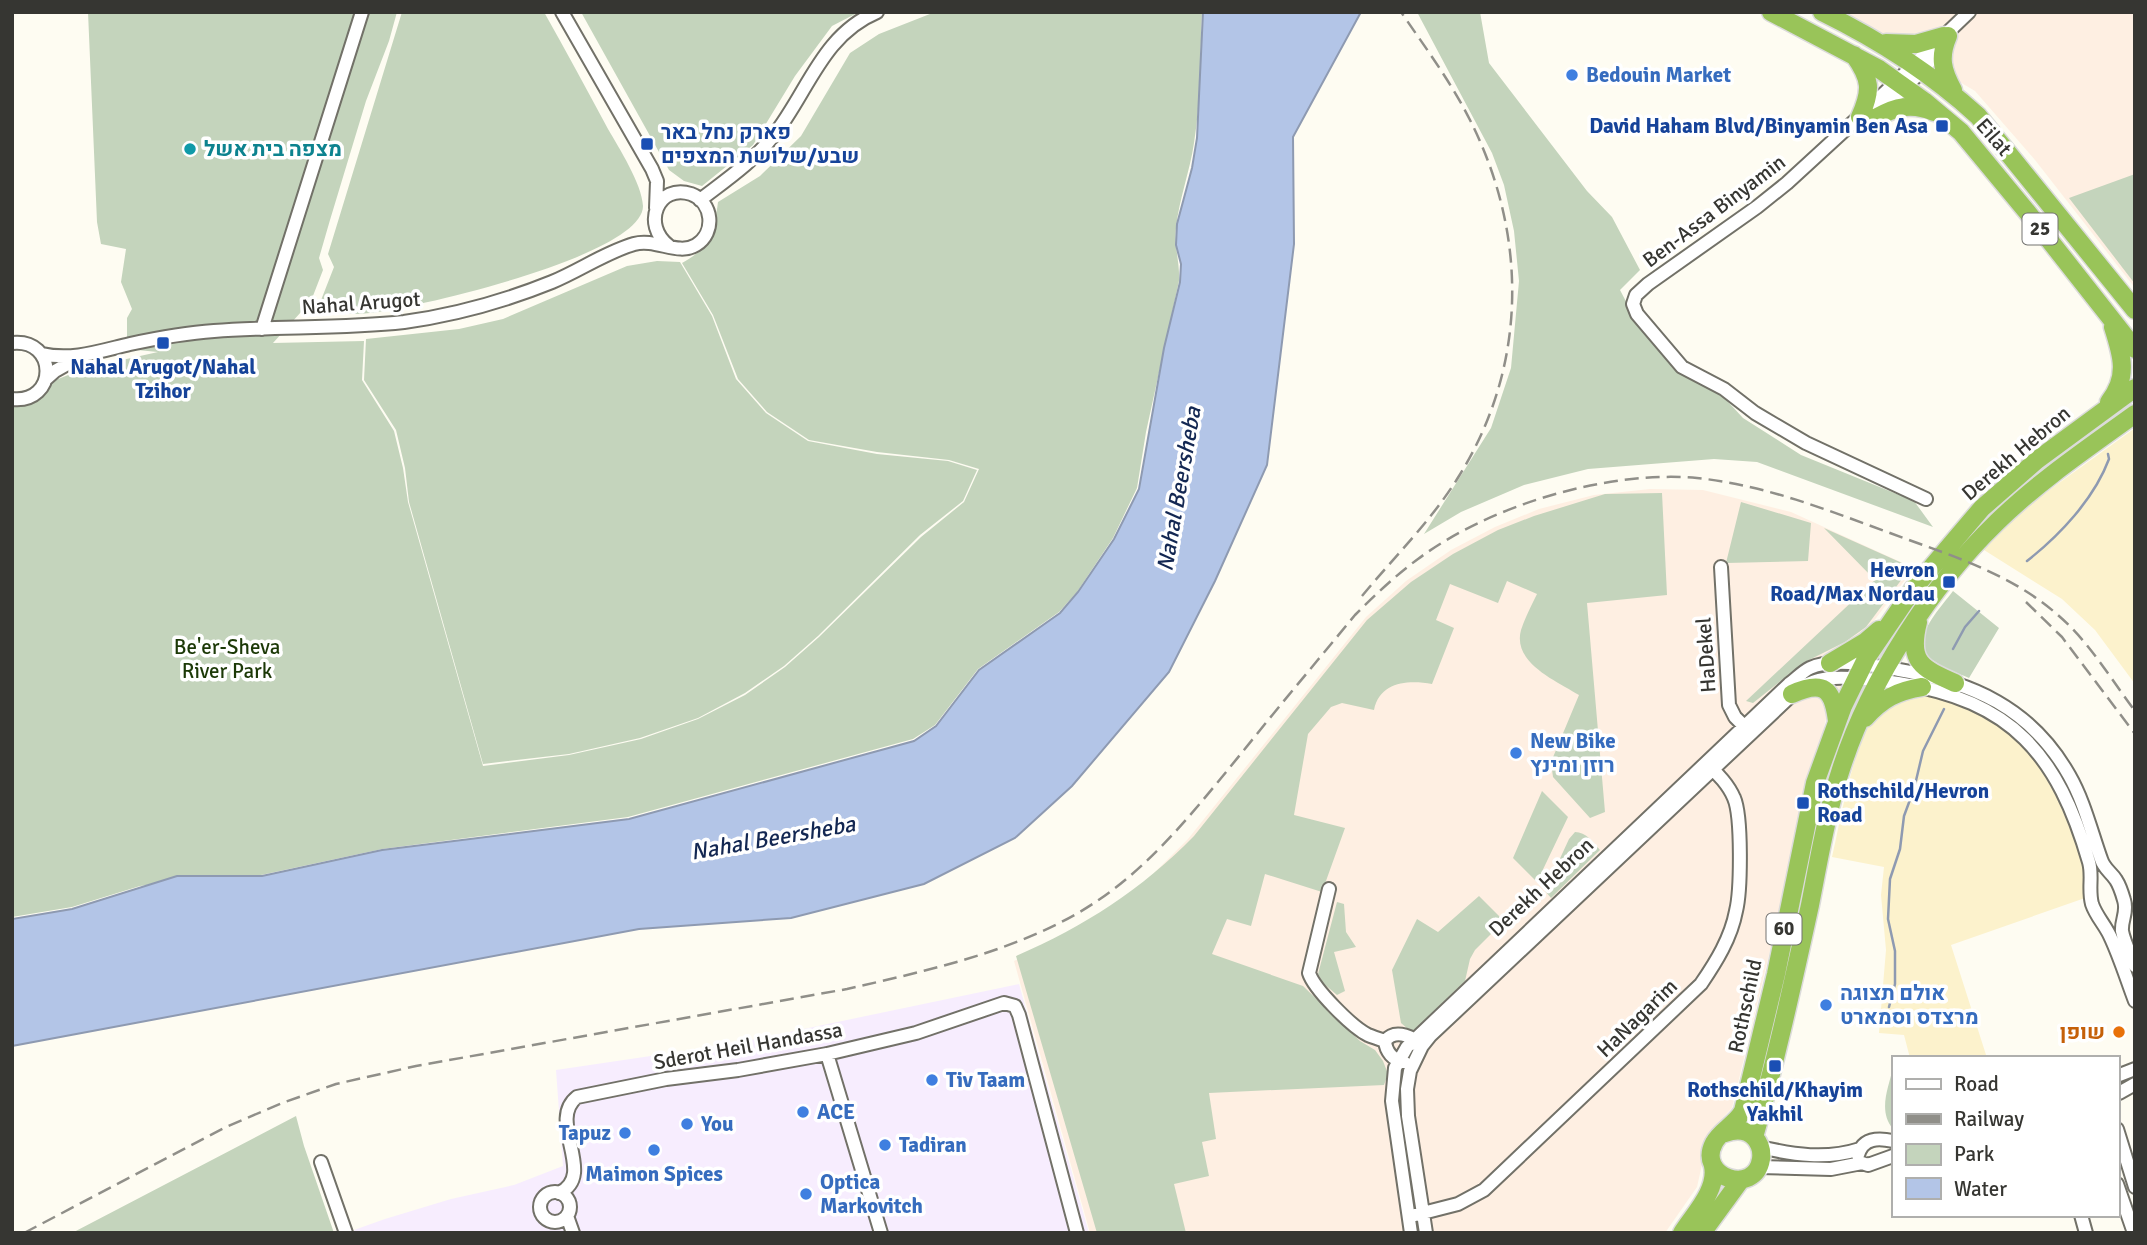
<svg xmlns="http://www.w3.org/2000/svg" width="2147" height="1245" viewBox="0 0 2147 1245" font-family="Signika,Heebo,sans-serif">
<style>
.commercial{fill:#f7edfe}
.industrial{fill:#feefe2}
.green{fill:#c4d4bc}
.sand{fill:#fcf2cc}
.water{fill:#b3c5e7;stroke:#8e9ab1;stroke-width:2}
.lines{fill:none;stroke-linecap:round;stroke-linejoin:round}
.stream{stroke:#8e9ab1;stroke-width:2.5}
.minor-casing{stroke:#727168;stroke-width:16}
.highway-casing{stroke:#dbdbda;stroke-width:21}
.minor{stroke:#fff;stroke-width:12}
.highway{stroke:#99c459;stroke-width:18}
.rail{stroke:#908f89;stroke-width:2.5;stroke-dasharray:14 7;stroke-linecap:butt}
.shop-dot{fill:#3f7fe0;stroke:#fff;stroke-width:2.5}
.transit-dot{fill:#1a4fb4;stroke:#fff;stroke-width:2.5}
.culture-dot{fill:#0f9aa8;stroke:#fff;stroke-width:2.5}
.food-dot{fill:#e8710a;stroke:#fff;stroke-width:2.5}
.labels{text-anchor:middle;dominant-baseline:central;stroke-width:7;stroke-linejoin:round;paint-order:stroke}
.shield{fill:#fff;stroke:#727270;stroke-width:2}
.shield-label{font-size:19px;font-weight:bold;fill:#363632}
.shop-label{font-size:21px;font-weight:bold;fill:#366cbe;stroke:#fff;text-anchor:start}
.transit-label{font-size:21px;font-weight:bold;fill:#164399;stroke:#fff;text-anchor:end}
.street-label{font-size:21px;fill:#363632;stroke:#fff}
.culture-label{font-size:21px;font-weight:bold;fill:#0d838f;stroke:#fff;text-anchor:start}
.park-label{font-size:21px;fill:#1c3907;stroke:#fff}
.food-label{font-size:21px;font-weight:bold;fill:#c56008;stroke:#fff;text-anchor:end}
.water-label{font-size:23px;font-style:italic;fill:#132752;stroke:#fff}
</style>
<rect width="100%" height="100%" fill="#fefcf2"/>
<!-- commercial -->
<path class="commercial" d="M 1019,984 L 1089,1233 L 355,1233 L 354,1230 L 385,1219 L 451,1199 L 514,1185 L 563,1166 L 556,1070 L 732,1044 Z"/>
<!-- industrial -->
<path class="industrial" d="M 1842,12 L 2135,12 L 2135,288 L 2035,160 L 1975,91 Z
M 1650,489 L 1703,490 L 1791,512 L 1914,568 L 1867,630 L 1826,719 L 1732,1108 L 1719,1122 L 1707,1142 L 1697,1187 L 1665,1233 L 1090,1233 L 1014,961 L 1092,923 L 1137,890 L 1188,839 L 1366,617 L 1406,581 L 1451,550 L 1495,527 L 1539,509 L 1594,495 Z"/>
<!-- green -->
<path class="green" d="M 88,12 L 397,12 L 389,41 L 366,101 L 330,220 L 319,258 L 323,270 L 311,301 L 273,343 L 364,341 L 362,380 L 394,431 L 403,468 L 408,502 L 483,766 L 569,755 L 641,739 L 698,719 L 745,695 L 785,667 L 819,637 L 921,537 L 964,502 L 979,469 L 949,460 L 877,452 L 809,440 L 767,412 L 738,379 L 713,315 L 682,263 C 710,248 714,232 718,202 L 760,176 L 801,136 L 850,53 L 879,34 L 935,12 L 1202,12 C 1200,55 1201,100 1194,143 C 1190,171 1179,199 1176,228 C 1174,246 1180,263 1179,281 L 1146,432 L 1137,488 L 1113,538 L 1077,592 L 1059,612 L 978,669 L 935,725 L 913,739 L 628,817 L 382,849 L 261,875 L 211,876 L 140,886 L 72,907 L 12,917 L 12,403 L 41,396 L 53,381 L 86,368 L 158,352 L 127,349 L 127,318 L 132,309 L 121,282 L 126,249 L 101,244 L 97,222 Z
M 402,12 L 544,12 C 566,51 587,90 608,129 C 619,148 642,184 643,206 C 643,256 414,308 370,313 C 352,315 334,313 316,313 L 334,267 L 328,254 Z
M 581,12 L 859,12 L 832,26 L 795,76 L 753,145 L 702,186 L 684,181 L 669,170 Z
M 1417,12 L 1480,12 L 1489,63 L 1587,191 L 1612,217 L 1640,270 L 1620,290 L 1631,311 L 1676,369 L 1718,391 L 1743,418 L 1801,455 L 1914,501 L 1933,527 L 1757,462 L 1714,459 L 1588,469 L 1524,485 L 1461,512 L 1424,534 L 1491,428 L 1511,368 L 1519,281 L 1514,231 L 1504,185 L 1492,153 Z
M 2135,174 L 2135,284 L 2069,198 Z
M 657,261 L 680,262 L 712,316 L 736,379 L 766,413 L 808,441 L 877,454 L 948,461 L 977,470 L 963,501 L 920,535 L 818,636 L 784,666 L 745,693 L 698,718 L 640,738 L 569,754 L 483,764 L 409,502 L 405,468 L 396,430 L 364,380 L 366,339 L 459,329 L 503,319 L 627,266 Z
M 1662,493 L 1667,595 L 1587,603 L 1605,812 L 1590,818 L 1553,777 L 1551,762 L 1579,695 C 1557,681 1512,663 1521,630 C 1525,618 1531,606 1537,594 L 1507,581 L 1498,603 L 1450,584 L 1436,620 L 1454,628 L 1432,684 C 1409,680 1380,681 1374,710 L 1342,703 L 1331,707 L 1308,734 L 1294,815 L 1345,828 L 1322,892 L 1265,874 L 1251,926 L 1227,919 L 1212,954 L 1303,986 L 1360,1041 L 1375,1050 L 1383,1061 L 1388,1074 L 1384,1085 L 1209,1093 L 1216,1139 L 1202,1142 L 1209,1176 L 1174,1184 L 1186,1233 L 1097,1233 L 1016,956 C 1085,926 1141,890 1194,836 L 1367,620 L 1411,582 L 1453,554 L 1498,530 L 1534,516 L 1605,494 Z
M 1741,502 L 1811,523 L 1808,561 L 1726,563 Z
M 1824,528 L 1911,567 L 1866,627 L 1845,642 L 1803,663 L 1753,703 L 1746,701 L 1875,580 Z
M 1953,591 L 1999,628 L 1969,678 C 1957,673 1944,668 1934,661 C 1905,643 1940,609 1953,591 Z
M 1542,791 L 1568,817 L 1537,882 L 1513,858 Z
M 1575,832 C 1586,832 1593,842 1600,850 L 1551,898 L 1545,891 L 1569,839 Z
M 1479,896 L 1504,921 L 1475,950 L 1470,959 L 1465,981 L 1414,1030 L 1409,1030 L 1401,1023 L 1392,970 L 1417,919 L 1438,932 Z
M 1337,902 L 1344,904 L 1346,932 L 1356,947 L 1334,952 L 1345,991 L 1337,995 L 1323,983 L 1318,974 Z
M 1893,1068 L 1893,1129 C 1878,1111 1888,1089 1893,1068 Z
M 296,1116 L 304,1146 L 334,1233 L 72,1233 Z"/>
<!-- sand -->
<path class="sand" d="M 2135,428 L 2135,684 L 2095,630 L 2062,599 L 1984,550 L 1998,527 Z
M 1917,694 C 1995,701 2039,752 2067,821 C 2073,836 2085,855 2086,871 C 2087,880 2086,889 2085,898 L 1951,945 L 1987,1058 L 1910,1058 L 1904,1035 L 1879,1033 L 1886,950 L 1881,895 L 1884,867 L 1832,857 C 1840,824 1854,736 1878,713 C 1887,704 1905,699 1917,694 Z"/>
<!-- water -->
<path class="water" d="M 1203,12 L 1361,12 L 1293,137 L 1294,244 L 1267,465 L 1215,581 L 1169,672 L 1072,786 L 1015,838 L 924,884 L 791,918 L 639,929 L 12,1046 L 12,919 L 72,909 L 177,876 L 262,876 L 382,850 L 629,819 L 914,741 L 936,726 L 979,670 L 1060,613 L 1078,592 L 1114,539 L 1139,489 L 1164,348 L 1180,282 L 1181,264 L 1176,245 L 1177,224 L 1192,168 L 1197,138 Z"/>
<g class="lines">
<!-- stream -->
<path class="stream" d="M 2027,561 C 2060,535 2094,499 2109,459 L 2108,454
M 1953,649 L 1965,627 L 1979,611
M 1889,1007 L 1895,984 L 1895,951 L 1888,919 L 1890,879 L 1900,849 L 1904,816 L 1914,789 L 1923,751 L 1944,709"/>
<!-- minor casing -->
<g class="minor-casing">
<path id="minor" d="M 562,12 L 652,169 L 657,181 L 656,208
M 1880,111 L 1923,70 L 1940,48
M 700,200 C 726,180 754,161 774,135 C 808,92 822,35 877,12
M 262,329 L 362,12
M 12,343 C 58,338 58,404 12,399
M 42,354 C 72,361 100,351 130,344 C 158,338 185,333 214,331 C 277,326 341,329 404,322 C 454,315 505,301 552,282 C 579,271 606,252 634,244 C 656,238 678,256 696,245 C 716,233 713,202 691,194 C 658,183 641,225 669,246
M 46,379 L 55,371 L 78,358
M 1926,499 L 1806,443 L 1755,413 L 1724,389 L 1682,367 L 1637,314 L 1633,304 L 1636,295 L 1648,284 L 1757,207 L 1787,183 L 1872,105 L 1969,12
M 1721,567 L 1729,705 L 1735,717 L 1748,730
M 1329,889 L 1309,973 C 1314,989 1352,1027 1368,1035 C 1373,1037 1379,1039 1385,1041
M 827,1054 L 881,1233
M 1404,1062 C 1393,1060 1386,1052 1385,1041 C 1393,1031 1404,1034 1414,1039 L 1415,1044
M 2117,1076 L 2135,1069
M 2119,1093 L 2135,1084
M 2117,1129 L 2135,1187
M 1760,1147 C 1794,1155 1826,1160 1860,1149
M 1858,1155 C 1863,1137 1879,1138 1893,1141
M 321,1162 L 346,1233
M 1759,1167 L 1831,1169 L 1862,1163 L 1868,1165 L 1893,1156
M 2117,1184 L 2134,1233
M540 1207a15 15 0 1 1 30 0a15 15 0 1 1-30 0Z
M 559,1193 C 598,1175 546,1121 577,1097 L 666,1079 L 738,1070 L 827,1054 L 916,1033 L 1004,1003 L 1015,1006 L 1019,1015 L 1077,1233
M 1415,1215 L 1458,1204 L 1484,1190 L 1701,984 C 1716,962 1731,938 1736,911 C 1741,891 1742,816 1734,798 C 1729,786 1718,773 1707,765
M 2081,1215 L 2086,1233
M 567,1216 L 573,1233
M 1411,1233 L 1392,1101 L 1395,1068 L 1407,1047 L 1789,684 C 1796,679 1802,672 1810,668 C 1833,657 1875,666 1899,670 C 1972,682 2031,708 2069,775 C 2084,801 2091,831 2101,859 C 2104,869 2111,872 2116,880 C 2120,886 2122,893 2124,900 C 2128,912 2121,920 2122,931 C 2124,942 2131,955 2135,966
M 1426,1233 L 1408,1116 L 1407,1089 L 1410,1071 L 1422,1046 L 1430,1036 L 1795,692 C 1802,687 1809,682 1818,680 C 1837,675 1878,680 1898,683 C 2012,700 2058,755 2089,862 C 2093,876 2088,889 2092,904 C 2096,916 2105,925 2110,936 C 2120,957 2127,980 2135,1001"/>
</g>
<!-- highway casing -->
<g class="highway-casing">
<path id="highway" d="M 1771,12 L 1879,69 L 1924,101 L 1961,132 L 2028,213 L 2135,349
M 1822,12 C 1879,40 1931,73 1978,116 L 2135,310
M 1948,36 C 1939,57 1942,70 1953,90
M 1886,43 L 1916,44 L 1944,36
M 1854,55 C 1871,79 1872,90 1860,117
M 1865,124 C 1888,110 1907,100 1934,112
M 2109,402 C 2129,377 2122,355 2113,327
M 1918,622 C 1908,662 1921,668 1955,683
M 1830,663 L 1865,642 L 1879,630
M 1792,694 C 1823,680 1833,688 1837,721
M 1865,718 C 1882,699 1897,691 1922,687
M 1725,1133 C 1736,1129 1747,1129 1755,1138 C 1760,1144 1762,1152 1761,1159 C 1755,1197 1696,1177 1714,1143 C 1720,1131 1736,1124 1743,1111 L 1776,974 L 1815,783 L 1843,706 L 1867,657 L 1914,588 L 1982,508 L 2037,460 L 2135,388
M 1754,1137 C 1776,1061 1793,982 1810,905 C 1819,859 1827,811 1842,766 C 1871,678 1931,586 1997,522 C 2039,481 2088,448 2135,414
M 1682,1233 C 1694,1214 1718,1190 1713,1166
M 1702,1233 L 1740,1181"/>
</g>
<!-- minor -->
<use href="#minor" class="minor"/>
<!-- highway -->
<use href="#highway" class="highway"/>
<!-- rail -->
<path class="rail" d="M 1362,596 C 1395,556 1432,520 1459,476 C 1528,365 1528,235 1470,120 C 1451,82 1425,47 1401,12
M 2026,602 L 2062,637 L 2135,734
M 24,1233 L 226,1127 L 282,1103 L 336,1084 L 416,1066 L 847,989 C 926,971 1008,953 1078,913 C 1147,873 1194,811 1244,750 C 1280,705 1318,660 1355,615 C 1375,595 1396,575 1418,559 C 1490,505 1608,470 1697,478 C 1765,485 1827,510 1890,533 C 1949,555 2011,573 2059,616 C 2089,642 2111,679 2135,711"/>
</g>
<!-- markers -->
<g class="shop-dot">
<circle cx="1572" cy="75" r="7"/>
<circle cx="1516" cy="753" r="7"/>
<circle cx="1826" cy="1005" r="7"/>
<circle cx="932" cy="1080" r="7"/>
<circle cx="803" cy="1112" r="7"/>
<circle cx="687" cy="1124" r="7"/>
<circle cx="625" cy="1133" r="7"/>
<circle cx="885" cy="1145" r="7"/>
<circle cx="654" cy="1150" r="7"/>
<circle cx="806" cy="1194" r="7"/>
</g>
<g class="transit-dot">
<rect x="1935" y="119" width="14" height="14" rx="3.5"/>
<rect x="640" y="137" width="14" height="14" rx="3.5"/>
<rect x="156" y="336" width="14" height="14" rx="3.5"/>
<rect x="1942" y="575" width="14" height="14" rx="3.5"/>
<rect x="1796" y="796" width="14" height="14" rx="3.5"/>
<rect x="1768" y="1059" width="14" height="14" rx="3.5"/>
</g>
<circle class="culture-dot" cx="190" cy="149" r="7"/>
<circle class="food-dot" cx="2119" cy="1032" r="7"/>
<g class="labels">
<!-- shield labels -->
<g class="shield">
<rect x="2022.5" y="213.5" width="35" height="31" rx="5"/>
<rect x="1766.5" y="913.5" width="35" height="31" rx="5"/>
</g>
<g class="shield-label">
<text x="2040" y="229">25</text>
<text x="1784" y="929">60</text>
</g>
<!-- shop labels -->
<g class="shop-label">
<text x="1586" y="75">Bedouin Market</text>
<text x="1530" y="741">New Bike<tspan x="1530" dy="24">רוזן ומינץ</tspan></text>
<text x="1840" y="993">אולם תצוגה<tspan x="1840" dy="24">מרצדס וסמארט</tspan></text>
<text x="946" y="1080">Tiv Taam</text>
<text x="817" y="1112">ACE</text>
<text x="701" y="1124">You</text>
<text x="611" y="1133" text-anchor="end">Tapuz</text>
<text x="899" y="1145">Tadiran</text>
<text x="654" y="1174" text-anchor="middle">Maimon Spices</text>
<text x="820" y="1182">Optica<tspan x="820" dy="24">Markovitch</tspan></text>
</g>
<!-- transit labels -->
<g class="transit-label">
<text x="1928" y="126">David Haham Blvd/Binyamin Ben Asa</text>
<text x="661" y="132" text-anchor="start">פארק נחל באר<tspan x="661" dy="24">שבע/שלושת המצפים</tspan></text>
<text x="163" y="367" text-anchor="middle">Nahal Arugot/Nahal<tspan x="163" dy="24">Tzihor</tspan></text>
<text x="1935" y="570">Hevron<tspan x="1935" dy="24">Road/Max Nordau</tspan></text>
<text x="1817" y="791" text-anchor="start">Rothschild/Hevron<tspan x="1817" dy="24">Road</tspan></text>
<text x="1775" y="1090" text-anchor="middle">Rothschild/Khayim<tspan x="1775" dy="24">Yakhil</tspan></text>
</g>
<!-- street labels -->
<g class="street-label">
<text transform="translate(1994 137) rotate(49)">Eilat</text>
<text transform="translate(1714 211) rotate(-37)">Ben-Assa Binyamin</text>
<text transform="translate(361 303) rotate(-4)">Nahal Arugot</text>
<text transform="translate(2016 453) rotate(-40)">Derekh Hebron</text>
<text transform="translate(1706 655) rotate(-94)">HaDekel</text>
<text transform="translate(1541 887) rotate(-43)">Derekh Hebron</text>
<text transform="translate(1745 1006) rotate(-78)">Rothschild</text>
<text transform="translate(1637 1018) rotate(-44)">HaNagarim</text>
<text transform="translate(748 1046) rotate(-10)">Sderot Heil Handassa</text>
</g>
<!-- culture labels -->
<g class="culture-label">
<text x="204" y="149">מצפה בית אשל</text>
</g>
<!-- park labels -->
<g class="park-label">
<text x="227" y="647">Be'er-Sheva<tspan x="227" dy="24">River Park</tspan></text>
</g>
<!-- food labels -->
<g class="food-label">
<text x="2105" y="1032">שופן</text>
</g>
<!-- water labels -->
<g class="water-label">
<text transform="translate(1179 489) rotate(-80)">Nahal Beersheba</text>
<text transform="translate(773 838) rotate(-10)">Nahal Beersheba</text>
</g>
</g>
<!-- border -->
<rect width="2147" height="1245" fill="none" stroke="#363632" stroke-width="28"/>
<!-- legend -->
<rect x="1892" y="1056" width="228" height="161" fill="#ffffff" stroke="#afafad" stroke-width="2"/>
<rect x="1906" y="1079" width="35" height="10" fill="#ffffff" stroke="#afafad" stroke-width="2"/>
<text x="1954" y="1091" font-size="21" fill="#363632">Road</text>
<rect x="1906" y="1114" width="35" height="10" fill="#908f89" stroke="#afafad" stroke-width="2"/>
<text x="1954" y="1126" font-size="21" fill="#363632">Railway</text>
<rect x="1906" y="1144" width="35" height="21" fill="#c4d4bc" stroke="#afafad" stroke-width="2"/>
<text x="1954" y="1161" font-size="21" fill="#363632">Park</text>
<rect x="1906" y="1178" width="35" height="21" fill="#b3c5e7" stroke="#afafad" stroke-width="2"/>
<text x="1954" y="1196" font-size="21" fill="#363632">Water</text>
</svg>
